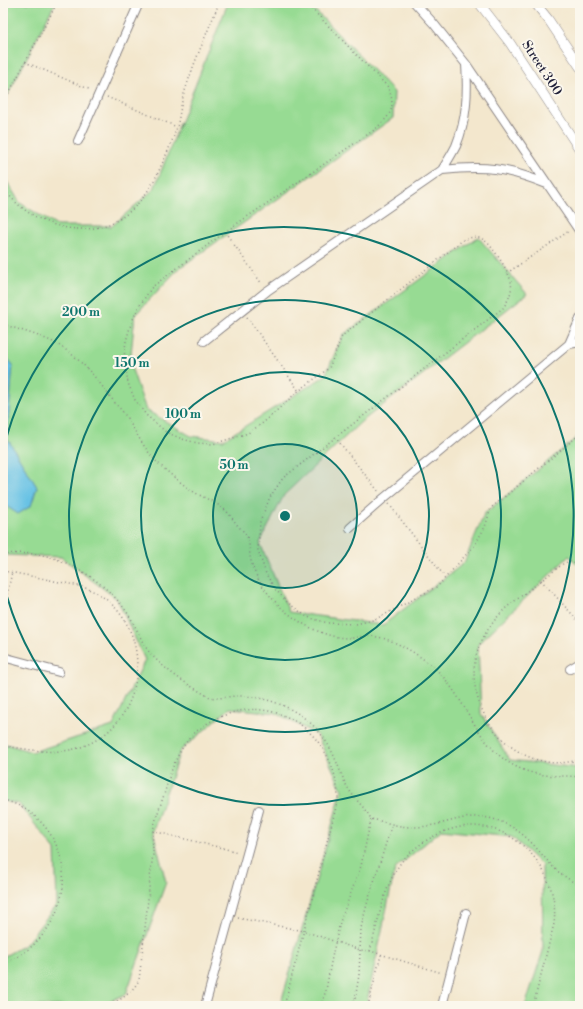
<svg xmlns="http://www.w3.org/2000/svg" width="583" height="1009" viewBox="0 0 583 1009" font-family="'Libre Bodoni',serif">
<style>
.green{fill:#97db93;stroke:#5c7e67}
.water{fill:#67c2e5;stroke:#447290}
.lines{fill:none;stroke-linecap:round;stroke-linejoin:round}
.minor-casing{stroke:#8a8484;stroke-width:10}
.tertiary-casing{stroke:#8a8484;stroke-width:10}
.path{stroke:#8a8484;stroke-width:1.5;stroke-dasharray:1 3;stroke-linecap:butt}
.minor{stroke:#fff;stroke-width:8}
.tertiary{stroke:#fff;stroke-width:9}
.ring{fill:none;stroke:#0f766e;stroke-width:2}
.labels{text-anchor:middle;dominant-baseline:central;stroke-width:4;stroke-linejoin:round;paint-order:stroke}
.street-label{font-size:13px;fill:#22223b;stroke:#fbf7ec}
.centre{fill:#0f766e;stroke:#fbf7ec;stroke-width:2}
.ring-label{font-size:12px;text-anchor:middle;font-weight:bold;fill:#0f766e;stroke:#fbf7ec;stroke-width:4;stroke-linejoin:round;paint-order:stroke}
</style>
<rect width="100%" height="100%" fill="#fbf7ec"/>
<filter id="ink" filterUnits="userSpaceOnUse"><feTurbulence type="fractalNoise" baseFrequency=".025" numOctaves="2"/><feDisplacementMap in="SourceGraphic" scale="8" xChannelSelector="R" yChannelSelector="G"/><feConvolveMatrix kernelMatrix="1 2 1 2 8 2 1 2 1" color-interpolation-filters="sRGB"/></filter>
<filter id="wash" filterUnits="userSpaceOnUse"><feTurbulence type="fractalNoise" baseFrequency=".012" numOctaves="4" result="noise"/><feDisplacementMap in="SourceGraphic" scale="16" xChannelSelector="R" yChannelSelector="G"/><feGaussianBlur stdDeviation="0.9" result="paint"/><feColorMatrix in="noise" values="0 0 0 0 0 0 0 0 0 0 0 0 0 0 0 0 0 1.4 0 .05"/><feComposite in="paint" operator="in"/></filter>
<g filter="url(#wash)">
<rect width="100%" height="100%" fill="#f3e7cd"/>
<!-- green -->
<path class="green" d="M 3,3 L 55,3 L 3,104 Z
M 228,3 L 308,3 L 394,92 L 393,118 L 178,269 L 135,315 L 130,364 L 146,410 L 191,436 L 223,440 L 325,376 L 343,335 L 478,237 L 527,294 L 361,422 L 284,495 L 260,543 L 289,612 L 383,625 L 464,563 L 484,514 L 580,435 L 580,567 L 569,556 L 478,644 L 481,714 L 510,760 L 578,768 L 580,767 L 580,1006 L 525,1006 L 543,951 L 542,865 L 512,837 L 441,830 L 395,869 L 366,1006 L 280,1006 L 342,790 L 317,735 L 276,713 L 230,708 L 180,751 L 153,831 L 166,882 L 126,994 L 99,1006 L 3,1006 L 3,957 L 26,944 L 57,904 L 55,850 L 19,804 L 3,801 L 3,743 L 32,752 L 113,726 L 145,660 L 117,599 L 61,557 L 3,555 L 3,175 L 20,203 L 57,226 L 112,226 L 154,189 Z"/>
<!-- water -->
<path class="water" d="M 3,353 L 13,365 L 7,438 L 37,487 L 31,506 L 18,514 L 3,504 Z"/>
</g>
<g filter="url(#ink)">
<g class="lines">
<!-- minor casing -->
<g class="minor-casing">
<path id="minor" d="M 415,3 L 434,24 L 466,64 L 580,232
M 78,141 L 139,3
M 442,170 C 485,165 507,168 547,184
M 204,341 L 267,291 L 442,170 C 447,162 452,154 456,146 C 467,119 468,93 466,64
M 569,344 L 580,342
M 350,528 L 384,498 L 569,344 L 580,319
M 3,657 L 59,672
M 570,669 L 580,663
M 205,1006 L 259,810
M 442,1006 L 466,913"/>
</g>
<!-- tertiary casing -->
<g class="tertiary-casing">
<path id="tertiary" d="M 479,3 L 510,43 L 580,150
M 535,3 L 548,19 L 580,67"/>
</g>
<!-- path -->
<path class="path" d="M 306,3 L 388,87 C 397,109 390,116 374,130 L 225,232 L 152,287 L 138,308 L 131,324 L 126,341 L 124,357 L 128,383 L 135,400 L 146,415 L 166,432 L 182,439 L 197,443 L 213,444 L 239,436 L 248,433 L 263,423 L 296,393 L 329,368 L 342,336 L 463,240 C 470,237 478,236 484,240 C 493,246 509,272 511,282 C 513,291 508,301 503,308 L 283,478 L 270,497 L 260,522 L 258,550 L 266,574 L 275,589 L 287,602 L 307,617 L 328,623 L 356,624 L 373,620 L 384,615 L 438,586 L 474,546 L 485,527 L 491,508 L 580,434
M 25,62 L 91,90
M 107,97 L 177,127
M 3,104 L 57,3
M 3,187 C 17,209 43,224 68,228 C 115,235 144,206 161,166 C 167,153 173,140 177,127 C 180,114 181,101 186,88 C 195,59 208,31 219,3
M 225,232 L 262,284
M 507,273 L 569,231
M 247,317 L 299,391
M 3,324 C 19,330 35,334 51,341 C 79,355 96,378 115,403 C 118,407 122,410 125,415 C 136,432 145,451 160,465 C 171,475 182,484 194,492 C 204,498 216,502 225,510 C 231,515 234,522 240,528 C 241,530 244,531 245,533 C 250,539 249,548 250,556 C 253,577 269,597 285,611 C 304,626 327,639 353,638 C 358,637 363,636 368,636 C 389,636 415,652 431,665 C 472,699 475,758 533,773 C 549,777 565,775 580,777
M 335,437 L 379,492
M 389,504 L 445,577
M 3,554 C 16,553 30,553 42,555 C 73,561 109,586 126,611 C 136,624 140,641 150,653 C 165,670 186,684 206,695 C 216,701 227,696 238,696 C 263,696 289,705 308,721 C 324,734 332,750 339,768 C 342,775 344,782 348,788 C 354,799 365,807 371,819 C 386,822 401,828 416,827 C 452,826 471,806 508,825 C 528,835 539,852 553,867 C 561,875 571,880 580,887
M 580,569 C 575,563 572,560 564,563 L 507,607 C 492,621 479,640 475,661 C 468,706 501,755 547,762 C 558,764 569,762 580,760
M 3,571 C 20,574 37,577 54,581 C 70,584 86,586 100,595 C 157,632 146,725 81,747 C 56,756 29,749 3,746
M 541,580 L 580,623
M 3,614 L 12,572
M 3,800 C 20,804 35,814 46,828 C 83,876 57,943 3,964
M 153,831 L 238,852
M 238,918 L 304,931 L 360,950 L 370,951 L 442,973
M 370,951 C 378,923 384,883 403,860 C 419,842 445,827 470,826 C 521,825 560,875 554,924 L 533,1006
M 106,1006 C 121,1000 131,994 139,980 C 143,946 147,912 150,878 C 151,870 152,862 153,854 C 153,846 152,837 153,830 C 156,818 160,806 164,795 C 175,755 186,728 228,714 C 251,706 274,709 295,721 C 322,738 338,768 338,800 L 284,1006
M 321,1006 L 326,990 L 332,957 L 340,922 L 361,866 L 371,819
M 352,1006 L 355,1000 L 359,975 L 361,928 L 367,904 L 392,824
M 368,1006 L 381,955"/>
<!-- minor -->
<use href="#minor" class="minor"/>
<!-- tertiary -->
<use href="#tertiary" class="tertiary"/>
</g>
</g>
<!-- distance rings -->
<circle cx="285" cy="516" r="72" fill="#0f766e" fill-opacity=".12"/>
<g class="ring">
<circle cx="285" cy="516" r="72"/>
<circle cx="285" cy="516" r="144"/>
<circle cx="285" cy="516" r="216"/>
<path d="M3 451A289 289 0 1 1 3 581"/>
</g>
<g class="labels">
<!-- street labels -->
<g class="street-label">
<text transform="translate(542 68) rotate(57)">Street 300</text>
</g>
</g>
<circle cx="285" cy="516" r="6" class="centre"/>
<g class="ring-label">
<text x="81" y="316">200 m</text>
<text x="132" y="367">150 m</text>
<text x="183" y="418">100 m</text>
<text x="234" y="469">50 m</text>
</g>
<!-- margin -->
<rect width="583" height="1009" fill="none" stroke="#fbf7ec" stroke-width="16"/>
</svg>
